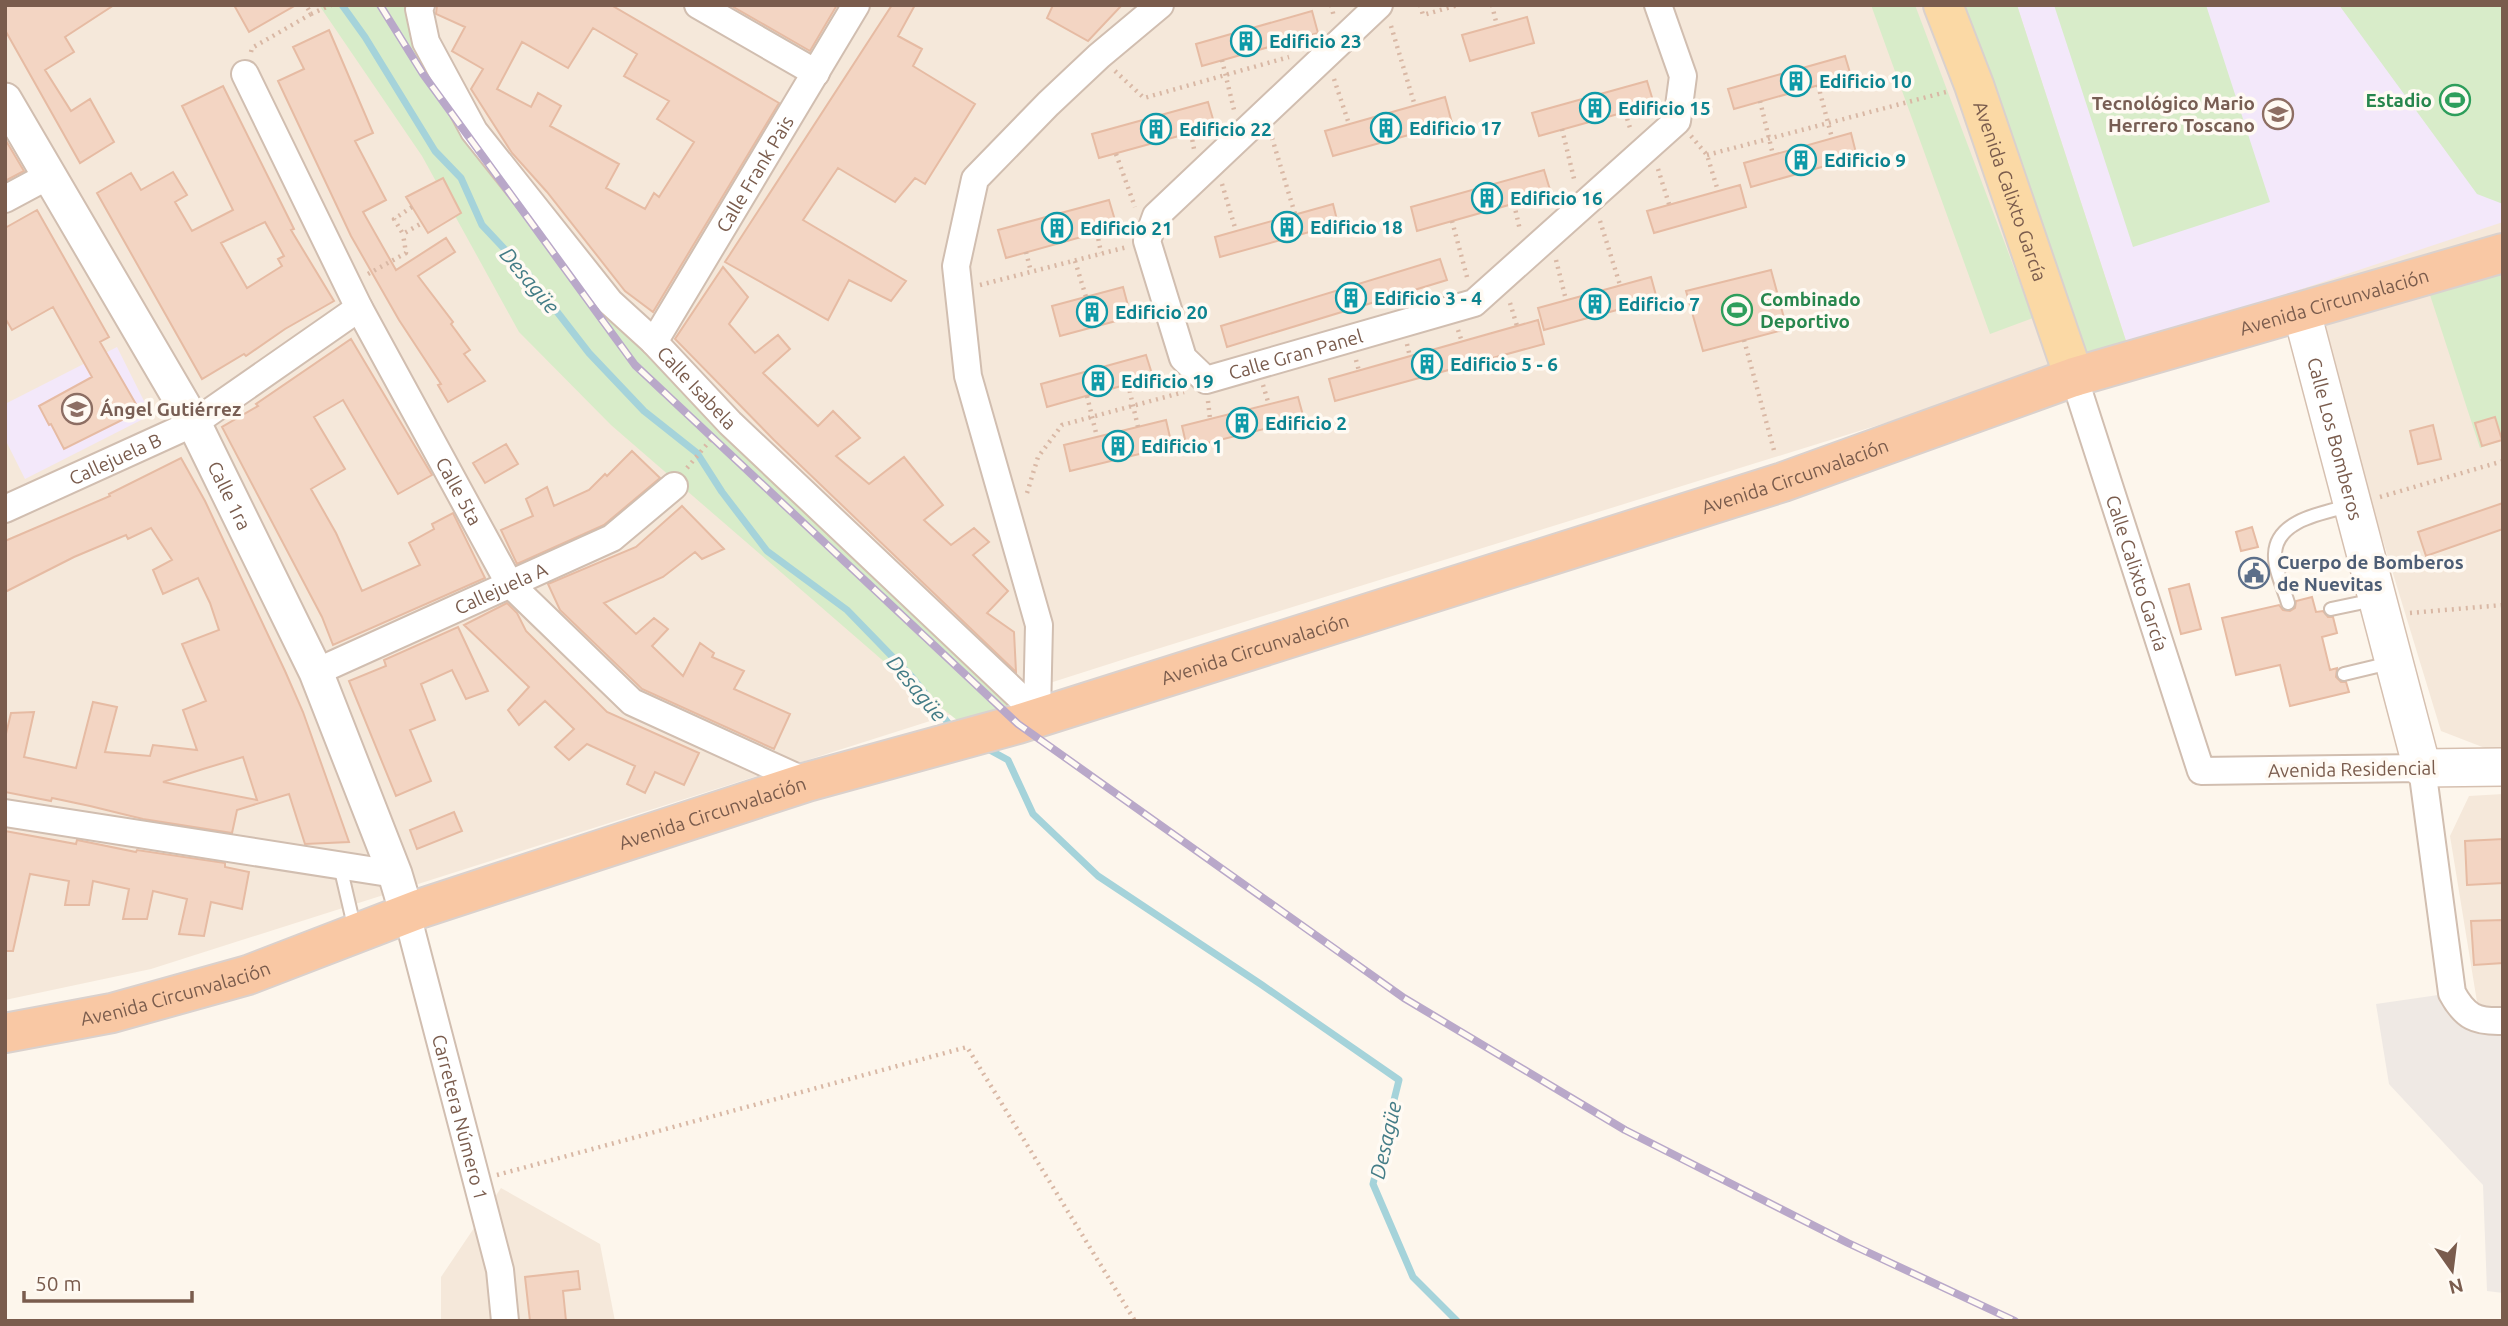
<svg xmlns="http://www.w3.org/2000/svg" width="2508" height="1326" viewBox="0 0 2508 1326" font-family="Ubuntu,sans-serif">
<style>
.residential{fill:#f5e8da}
.industrial{fill:#efe9e4}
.education{fill:#f3e8fa}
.green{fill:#d8ecc9}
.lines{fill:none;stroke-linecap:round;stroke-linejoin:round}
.stream{stroke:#a5d3da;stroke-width:7}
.building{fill:#f3d5c3;stroke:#e6bba3;stroke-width:2;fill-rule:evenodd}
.service-casing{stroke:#d1beb0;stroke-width:16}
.minor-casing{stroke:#d1beb0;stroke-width:30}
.tertiary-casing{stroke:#d1beb0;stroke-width:37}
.secondary-casing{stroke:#d6c0b0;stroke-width:40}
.primary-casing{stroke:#dad1cd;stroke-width:42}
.trunk-casing{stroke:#dad1cd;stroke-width:42}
.path{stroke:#d9b8a5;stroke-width:4.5;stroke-dasharray:2 5;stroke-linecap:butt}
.service{stroke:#fff;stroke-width:12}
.minor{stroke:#fff;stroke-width:26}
.tertiary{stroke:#fff;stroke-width:33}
.secondary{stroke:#fff;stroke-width:37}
.primary{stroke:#fbd9a5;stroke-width:38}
.trunk{stroke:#f9c8a4;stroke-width:38}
.rail-casing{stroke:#b9a8c9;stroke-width:8}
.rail{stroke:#fffaf3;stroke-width:5;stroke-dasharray:16;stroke-linecap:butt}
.labels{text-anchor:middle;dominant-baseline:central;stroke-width:7;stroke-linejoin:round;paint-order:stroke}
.culture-label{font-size:19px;font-weight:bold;fill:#0d838f;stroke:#fffaf3;text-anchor:start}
.leisure-label{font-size:19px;font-weight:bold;fill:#27864d;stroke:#fffaf3;text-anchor:end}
.education-label{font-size:19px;font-weight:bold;fill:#785e54;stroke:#fffaf3;text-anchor:end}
.street-label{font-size:19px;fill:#7a5c4d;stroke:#fffaf3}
.service-label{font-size:19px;font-weight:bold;fill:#4e5e75;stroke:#fffaf3;text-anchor:start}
.water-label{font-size:21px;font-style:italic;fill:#437c86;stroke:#fffaf3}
</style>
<rect width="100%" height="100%" fill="#fdf6ec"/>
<!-- residential -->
<path class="residential" d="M 5,5 L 2503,5 L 2503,755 L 2441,731 L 2306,288 L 2088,360 L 1128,658 L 151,969 L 5,1000 Z
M 2503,794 L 2503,1008 L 2478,1008 L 2450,836 L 2469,796 Z
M 501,1188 L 600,1244 L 615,1321 L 441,1321 L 441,1277 Z"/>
<!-- industrial -->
<path class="industrial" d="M 2452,993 L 2503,1021 L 2503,1293 L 2487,1291 L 2483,1185 L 2389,1084 L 2376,1004 Z"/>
<!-- education -->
<path class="education" d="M 2017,5 L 2503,5 L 2503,222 L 2128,347 Z
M 117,347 L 151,415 L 25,479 L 5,439 L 5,404 Z"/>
<!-- green -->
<path class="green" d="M 319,5 L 407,5 L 524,206 L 1024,711 L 962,724 L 896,672 L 611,425 L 519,332 L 422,156 Z
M 1871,5 L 1915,5 L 2033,318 L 1990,334 Z
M 1961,5 L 2017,5 L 2128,347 L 2088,360 Z
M 2054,5 L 2206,5 L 2270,202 L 2133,247 Z
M 2339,5 L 2503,5 L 2503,204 L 2477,194 Z
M 2503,271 L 2503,440 L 2480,448 L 2430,295 Z"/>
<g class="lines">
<!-- stream -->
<path class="stream" d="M 342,5 L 365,37 L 435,151 L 461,178 L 482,225 L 527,273 L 589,353 L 644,411 L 697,453 L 722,492 L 767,551 L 847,610 L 912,677 L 952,728
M 986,748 L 1008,760 L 1033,814 L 1098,876 L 1262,985 L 1399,1080 L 1373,1184 L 1413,1277 L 1457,1321"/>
</g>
<!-- building -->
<path class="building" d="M 5,5 L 114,5 L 65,37 L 74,52 L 45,70 L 71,111 L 90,99 L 114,142 L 80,163 L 5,30 Z
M 234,5 L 296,5 L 249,32 Z
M 437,5 L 611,5 L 779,103 L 653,312 L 625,291 L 547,192 L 512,153 L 471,89 L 483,69 L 452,51 L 465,27 L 436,14 ZM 593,28 L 637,54 L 624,76 L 669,101 L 657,119 L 694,142 L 659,197 L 654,193 L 645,209 L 606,188 L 619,164 L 550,126 L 561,106 L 538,93 L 531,107 L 497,89 L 522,42 L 568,68 Z
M 730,5 L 837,5 L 810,51 Z
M 892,5 L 915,5 L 898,36 L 922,49 L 913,66 L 975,104 L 925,184 L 915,178 L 895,202 L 838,168 L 803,220 L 906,281 L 891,301 L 849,280 L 828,320 L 725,262 Z
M 1053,5 L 1122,5 L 1088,41 L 1047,18 Z
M 1312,11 L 1318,33 L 1202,66 L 1196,44 Z
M 1527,17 L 1534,43 L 1470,61 L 1462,35 Z
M 329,30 L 373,133 L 355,141 L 386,200 L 363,212 L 396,270 L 446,238 L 455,252 L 418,276 L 453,322 L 451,324 L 470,350 L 464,354 L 485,381 L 448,402 L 438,385 L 441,384 L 399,320 L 351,236 L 278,81 L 304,69 L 293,47 Z
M 1845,56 L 1851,76 L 1734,109 L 1728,89 Z
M 1647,81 L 1654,104 L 1539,136 L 1532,113 Z
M 223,86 L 294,229 L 291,230 L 334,301 L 285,329 L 246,356 L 244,354 L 202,379 L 97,193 L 131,173 L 141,190 L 173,172 L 187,195 L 175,202 L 192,231 L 233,210 L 182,106 ZM 265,222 L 284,256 L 278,259 L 282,266 L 247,288 L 221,243 Z
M 1445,97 L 1452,123 L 1333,156 L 1325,131 Z
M 1208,102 L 1215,126 L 1099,158 L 1092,134 Z
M 1851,133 L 1857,157 L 1751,187 L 1744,163 Z
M 5,139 L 24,171 L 5,181 Z
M 1544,170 L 1551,193 L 1417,231 L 1411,207 Z
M 443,178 L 461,213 L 428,233 L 406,197 Z
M 1740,185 L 1746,207 L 1654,233 L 1647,211 Z
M 1109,200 L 1117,227 L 1006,258 L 998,230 Z
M 1333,204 L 1338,224 L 1220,257 L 1215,237 Z
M 37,210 L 109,337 L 100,342 L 140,411 L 64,449 L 51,424 L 49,425 L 39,406 L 92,377 L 53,307 L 12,330 L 5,318 L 5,228 Z
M 1440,259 L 1447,280 L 1227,347 L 1221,326 Z
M 723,267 L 748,297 L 729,324 L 755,353 L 778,335 L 790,349 L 763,373 L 818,426 L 833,411 L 860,438 L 836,456 L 869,484 L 904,457 L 943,505 L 924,520 L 951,545 L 974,528 L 989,542 L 973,555 L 1008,591 L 987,613 L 1014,632 L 1016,672 L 774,440 L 675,339 Z
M 1771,270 L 1787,329 L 1703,351 L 1686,291 Z
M 1651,277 L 1657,299 L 1544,330 L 1538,308 Z
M 1123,287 L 1131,317 L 1060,336 L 1052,306 Z
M 1538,320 L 1544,344 L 1335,401 L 1329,379 Z
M 351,339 L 432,475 L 398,494 L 343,400 L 314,417 L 345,469 L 311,489 L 336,533 L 362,591 L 420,565 L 409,543 L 434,529 L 432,524 L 453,513 L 485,578 L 333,645 L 322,617 L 222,427 L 258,406 L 256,404 Z
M 1146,355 L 1153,377 L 1047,407 L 1041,384 Z
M 1298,397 L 1304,419 L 1187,448 L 1182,426 Z
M 2495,417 L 2502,440 L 2482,446 L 2475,423 Z
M 1166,420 L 1172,446 L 1070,471 L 1064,445 Z
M 2433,425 L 2441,459 L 2418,464 L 2410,431 Z
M 506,444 L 518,464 L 485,483 L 473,463 Z
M 632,451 L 660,478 L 604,525 L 517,564 L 501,530 L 533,516 L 526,499 L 547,487 L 554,506 L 589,490 L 605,474 L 607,476 Z
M 181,458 L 205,501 L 285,671 L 303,712 L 349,842 L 305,844 L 289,794 L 237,810 L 232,833 L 143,819 L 90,806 L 52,798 L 51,801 L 5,792 L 5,738 L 11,713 L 34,712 L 24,757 L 76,768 L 93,702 L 117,707 L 105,752 L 150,756 L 153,745 L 197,750 L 183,710 L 206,701 L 182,644 L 219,630 L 210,603 L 198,578 L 163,594 L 153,570 L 172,560 L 151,528 L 128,539 L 126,535 L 74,557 L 5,592 L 5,541 L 110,496 L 109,494 ZM 243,757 L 257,800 L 163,782 L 203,769 Z
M 2503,503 L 2503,529 L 2426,556 L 2418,532 Z
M 682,506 L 724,549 L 702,559 L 695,552 L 663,577 L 604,603 L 636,634 L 654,618 L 668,629 L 652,646 L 683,676 L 700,643 L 714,653 L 712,657 L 744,671 L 734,689 L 790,714 L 774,749 L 642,689 L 560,610 L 548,584 L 636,547 Z
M 2252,527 L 2258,547 L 2241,551 L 2236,532 Z
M 2189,584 L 2201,629 L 2181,634 L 2169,589 Z
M 2312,597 L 2316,612 L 2323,611 L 2328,617 L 2333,617 L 2337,633 L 2322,637 L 2330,670 L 2337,668 L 2336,677 L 2341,682 L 2346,682 L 2349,692 L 2290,706 L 2280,665 L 2236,675 L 2222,618 L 2279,605 L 2283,610 L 2290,611 L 2295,608 L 2296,601 Z
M 507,603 L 517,613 L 526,631 L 607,712 L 699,753 L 684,785 L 655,772 L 645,793 L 627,784 L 635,766 L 587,744 L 569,760 L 555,747 L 574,729 L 545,701 L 519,725 L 508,710 L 529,687 L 464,625 Z
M 458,627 L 488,691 L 466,699 L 452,670 L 421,684 L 435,720 L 410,730 L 431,781 L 396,796 L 349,681 L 386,666 L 384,660 Z
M 454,812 L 462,831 L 417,849 L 410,830 Z
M 5,831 L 76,844 L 77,840 L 136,852 L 137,850 L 225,863 L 225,867 L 249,872 L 242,909 L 211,902 L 204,936 L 179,934 L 187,899 L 153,891 L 147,919 L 123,919 L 129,889 L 93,881 L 89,905 L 65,905 L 69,881 L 30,874 L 13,951 L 5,951 Z
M 2503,839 L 2503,883 L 2467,885 L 2465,841 Z
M 2503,920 L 2503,963 L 2474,965 L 2471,921 Z
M 578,1271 L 580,1289 L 563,1291 L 566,1321 L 530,1321 L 525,1277 Z"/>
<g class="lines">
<!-- service casing -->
<g class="service-casing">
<path id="service" d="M 2288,603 C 2284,589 2274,569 2275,554 C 2276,520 2323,513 2349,506
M 2331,609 L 2374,600
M 2344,674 L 2390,663
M 340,866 L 355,930"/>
</g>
<!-- minor casing -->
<g class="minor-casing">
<g id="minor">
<path id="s1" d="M 421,5 L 419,9 L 426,42 L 474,131 L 610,302 L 654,342 L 730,423 L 1041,717"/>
<path d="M 698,5 L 816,73"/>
<path id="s2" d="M 1379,5 L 1156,216 L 1147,241 L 1183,358 L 1206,380 L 1474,303 L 1677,121 L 1683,76 L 1658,5"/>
<path id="s3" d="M 245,74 L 359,308 L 509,583 L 632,702 L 807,782"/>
<path d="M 5,199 L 48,176"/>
<path id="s4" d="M 654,342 L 856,5"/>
<path id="s5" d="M 2074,377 L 2201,771 L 2422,768 L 2452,993 C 2465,1017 2476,1022 2503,1021"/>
<path id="s6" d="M 5,509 L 194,423 L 359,308"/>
<path id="s7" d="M 316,672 L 612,538 L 674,486"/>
<path d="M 1037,713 L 1039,625 L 968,376 L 956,266 L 975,179 L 1048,104 L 1099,56 L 1160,5"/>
<path d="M 5,813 L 395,874"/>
<path id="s8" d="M 407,914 L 500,1270 L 505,1321"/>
</g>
</g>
<!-- tertiary casing -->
<g class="tertiary-casing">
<g id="tertiary">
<path id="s9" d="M 5,100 L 194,423 L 316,672 L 395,874 L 407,914"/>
</g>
</g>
<!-- secondary casing -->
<g class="secondary-casing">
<g id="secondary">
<path id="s10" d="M 2302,313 L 2422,768 L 2503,767"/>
</g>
</g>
<!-- primary casing -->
<g class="primary-casing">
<g id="primary">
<path id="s11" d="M 1943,5 L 1974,85 L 2074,377"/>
</g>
</g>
<!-- trunk casing -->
<g class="trunk-casing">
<g id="trunk">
<path id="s12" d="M 5,1033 L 112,1013 L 248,975 L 422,908 L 807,782 L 1018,724 L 1783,482 L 2074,377 L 2503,253"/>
</g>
</g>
<!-- path -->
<path class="path" d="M 1331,5 L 1334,17
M 1420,5 L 1423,15 L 1458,5
M 1492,5 L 1497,26
M 311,14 L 331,5
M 1391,26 L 1415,106
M 1296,38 L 1300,51
M 251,52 L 252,48 L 311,14 L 306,5
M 1222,60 L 1234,110
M 1115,71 L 1144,98 L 1289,57
M 1334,79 L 1349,124
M 1818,85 L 1832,138
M 1760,101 L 1773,155
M 1625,112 L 1631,131
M 1562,129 L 1575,183
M 1191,133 L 1194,149
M 1691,136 L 1707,155 L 1718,191
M 1272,138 L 1295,214
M 1116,154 L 1135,207
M 1707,155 L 1946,92
M 1658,169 L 1669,204
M 1222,184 L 1236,231
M 1514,204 L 1520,230
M 412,207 L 394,219 L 403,234 L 422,223
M 1452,221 L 1467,277
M 1600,221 L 1620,285
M 1097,232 L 1101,253
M 1026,252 L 1031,272
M 1556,260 L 1566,300
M 1075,261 L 1086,297
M 368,274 L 406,253 L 403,234
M 980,285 L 1127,247
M 1510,303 L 1517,326
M 1458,330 L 1462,342
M 1744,340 L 1775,454
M 1407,344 L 1410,357
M 1356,360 L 1359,371
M 1128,384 L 1138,427
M 1263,385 L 1269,405
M 1087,396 L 1097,437
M 1208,401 L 1210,419
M 687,468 L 713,437
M 1027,493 L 1038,457 L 1062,425 L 1184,392
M 2380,497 L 2503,461
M 2410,613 L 2503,605
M 497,1175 L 967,1047 L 1135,1321"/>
<!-- service -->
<use href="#service" class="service"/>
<!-- minor -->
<use href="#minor" class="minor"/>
<!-- tertiary -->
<use href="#tertiary" class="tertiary"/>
<!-- secondary -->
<use href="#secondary" class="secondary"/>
<!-- primary -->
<use href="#primary" class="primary"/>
<!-- trunk -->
<use href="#trunk" class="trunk"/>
<!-- rail casing -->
<g class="rail-casing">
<path id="rail" d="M 380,5 L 423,74 L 635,365 L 1018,724 L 1404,998 L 1625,1130 L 1848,1243 L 2015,1321"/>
</g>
<!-- rail -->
<use href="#rail" class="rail"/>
</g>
<!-- icons -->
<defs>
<g id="building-ring" transform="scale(1.575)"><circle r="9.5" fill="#fffaf3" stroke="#0f9aa8" stroke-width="1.5"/><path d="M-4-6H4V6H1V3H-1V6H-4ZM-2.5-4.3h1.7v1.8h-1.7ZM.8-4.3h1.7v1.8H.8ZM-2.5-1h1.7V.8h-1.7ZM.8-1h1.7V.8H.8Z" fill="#0f9aa8"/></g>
<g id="stadium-ring" transform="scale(1.575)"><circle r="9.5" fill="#fffaf3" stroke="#2e9e5b" stroke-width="1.5"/><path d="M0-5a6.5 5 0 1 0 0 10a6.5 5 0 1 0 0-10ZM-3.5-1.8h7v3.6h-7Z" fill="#2e9e5b"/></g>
<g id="school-ring" transform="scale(1.575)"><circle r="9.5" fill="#fffaf3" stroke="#8d6e63" stroke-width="1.5"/><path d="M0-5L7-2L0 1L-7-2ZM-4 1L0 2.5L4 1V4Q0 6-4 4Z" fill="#8d6e63"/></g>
<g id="university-ring" transform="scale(1.575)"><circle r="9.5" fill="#fffaf3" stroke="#8d6e63" stroke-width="1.5"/><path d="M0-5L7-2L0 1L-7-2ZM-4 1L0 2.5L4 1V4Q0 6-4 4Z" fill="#8d6e63"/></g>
<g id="civic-ring" transform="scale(1.575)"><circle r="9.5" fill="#fffaf3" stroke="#5c6f8a" stroke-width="1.5"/><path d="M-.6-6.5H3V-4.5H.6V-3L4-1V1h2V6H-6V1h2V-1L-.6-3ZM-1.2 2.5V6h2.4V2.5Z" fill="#5c6f8a"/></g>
</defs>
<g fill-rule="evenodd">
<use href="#building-ring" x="1246" y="41"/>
<use href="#building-ring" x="1796" y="81"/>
<use href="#stadium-ring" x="2455" y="100"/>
<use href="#building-ring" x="1595" y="108"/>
<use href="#school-ring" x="2278" y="114"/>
<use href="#building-ring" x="1386" y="128"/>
<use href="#building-ring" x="1156" y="129"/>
<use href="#building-ring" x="1801" y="160"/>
<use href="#building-ring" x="1487" y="198"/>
<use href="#building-ring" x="1287" y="227"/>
<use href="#building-ring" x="1057" y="228"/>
<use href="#building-ring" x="1351" y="298"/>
<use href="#building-ring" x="1595" y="304"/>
<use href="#stadium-ring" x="1737" y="310"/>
<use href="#building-ring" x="1092" y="312"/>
<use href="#building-ring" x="1427" y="364"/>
<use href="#building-ring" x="1098" y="381"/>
<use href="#university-ring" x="77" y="409"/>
<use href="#building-ring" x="1242" y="423"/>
<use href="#building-ring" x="1118" y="446"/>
<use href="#civic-ring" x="2254" y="573"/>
</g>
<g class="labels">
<!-- culture labels -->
<g class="culture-label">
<text x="1269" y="41">Edificio 23</text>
<text x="1819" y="81">Edificio 10</text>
<text x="1618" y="108">Edificio 15</text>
<text x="1409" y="128">Edificio 17</text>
<text x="1179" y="129">Edificio 22</text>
<text x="1824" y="160">Edificio 9</text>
<text x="1510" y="198">Edificio 16</text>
<text x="1310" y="227">Edificio 18</text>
<text x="1080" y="228">Edificio 21</text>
<text x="1374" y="298">Edificio 3 - 4</text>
<text x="1618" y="304">Edificio 7</text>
<text x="1115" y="312">Edificio 20</text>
<text x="1450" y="364">Edificio 5 - 6</text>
<text x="1121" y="381">Edificio 19</text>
<text x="1265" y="423">Edificio 2</text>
<text x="1141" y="446">Edificio 1</text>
</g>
<!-- leisure labels -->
<g class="leisure-label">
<text x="2432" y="100">Estadio</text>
<text x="1760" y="299" text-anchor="start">Combinado<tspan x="1760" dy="22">Deportivo</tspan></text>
</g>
<!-- education labels -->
<g class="education-label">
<text x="2255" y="103">Tecnológico Mario<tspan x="2255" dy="22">Herrero Toscano</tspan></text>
<text x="100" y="409" text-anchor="start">Ángel Gutiérrez</text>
</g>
<!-- street labels -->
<g class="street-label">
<text stroke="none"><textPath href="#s4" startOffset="196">Calle Frank Pais</textPath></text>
<text stroke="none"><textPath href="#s11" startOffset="198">Avenida Calixto García</textPath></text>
<text stroke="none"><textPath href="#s12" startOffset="2443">Avenida Circunvalación</textPath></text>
<text stroke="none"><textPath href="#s2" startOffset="581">Calle Gran Panel</textPath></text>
<text stroke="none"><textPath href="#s1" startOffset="480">Calle Isabela</textPath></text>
<text stroke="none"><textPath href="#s10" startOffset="130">Calle Los Bomberos</textPath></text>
<text stroke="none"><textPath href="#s6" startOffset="121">Callejuela B</textPath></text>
<text stroke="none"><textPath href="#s12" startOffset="1876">Avenida Circunvalación</textPath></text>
<text stroke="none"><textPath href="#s3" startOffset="469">Calle 5ta</textPath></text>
<text stroke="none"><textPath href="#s9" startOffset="455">Calle 1ra</textPath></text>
<text stroke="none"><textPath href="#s5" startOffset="206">Calle Calixto García</textPath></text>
<text stroke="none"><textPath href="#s7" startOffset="203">Callejuela A</textPath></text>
<text stroke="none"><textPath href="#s12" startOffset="1309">Avenida Circunvalación</textPath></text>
<text transform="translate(2352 769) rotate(-1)">Avenida Residencial</text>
<text stroke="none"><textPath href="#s12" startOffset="742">Avenida Circunvalación</textPath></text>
<text stroke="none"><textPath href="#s12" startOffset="175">Avenida Circunvalación</textPath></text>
<text stroke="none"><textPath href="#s8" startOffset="210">Carretera Número 1</textPath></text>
</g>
<!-- service labels -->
<g class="service-label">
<text x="2277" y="562">Cuerpo de Bomberos<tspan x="2277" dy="22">de Nuevitas</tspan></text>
</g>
<!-- water labels -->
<g class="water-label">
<text transform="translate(530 280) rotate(50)">Desagüe</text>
<text transform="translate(917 688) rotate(50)">Desagüe</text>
<text transform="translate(1385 1140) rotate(-77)">Desagüe</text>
</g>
</g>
<!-- border -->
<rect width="2508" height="1326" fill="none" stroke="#7a5c4d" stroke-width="14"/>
<!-- north arrow -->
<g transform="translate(2452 1270) rotate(166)" stroke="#fffaf3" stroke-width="5" paint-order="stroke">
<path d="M0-5L12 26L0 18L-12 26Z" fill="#7a5c4d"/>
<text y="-10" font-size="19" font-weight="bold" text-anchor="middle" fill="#7a5c4d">N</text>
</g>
<!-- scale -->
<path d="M24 1291v10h168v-10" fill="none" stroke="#7a5c4d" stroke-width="3.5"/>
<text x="35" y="1291" font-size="21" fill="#7a5c4d" stroke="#fffaf3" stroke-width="5" paint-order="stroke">50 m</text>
</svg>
